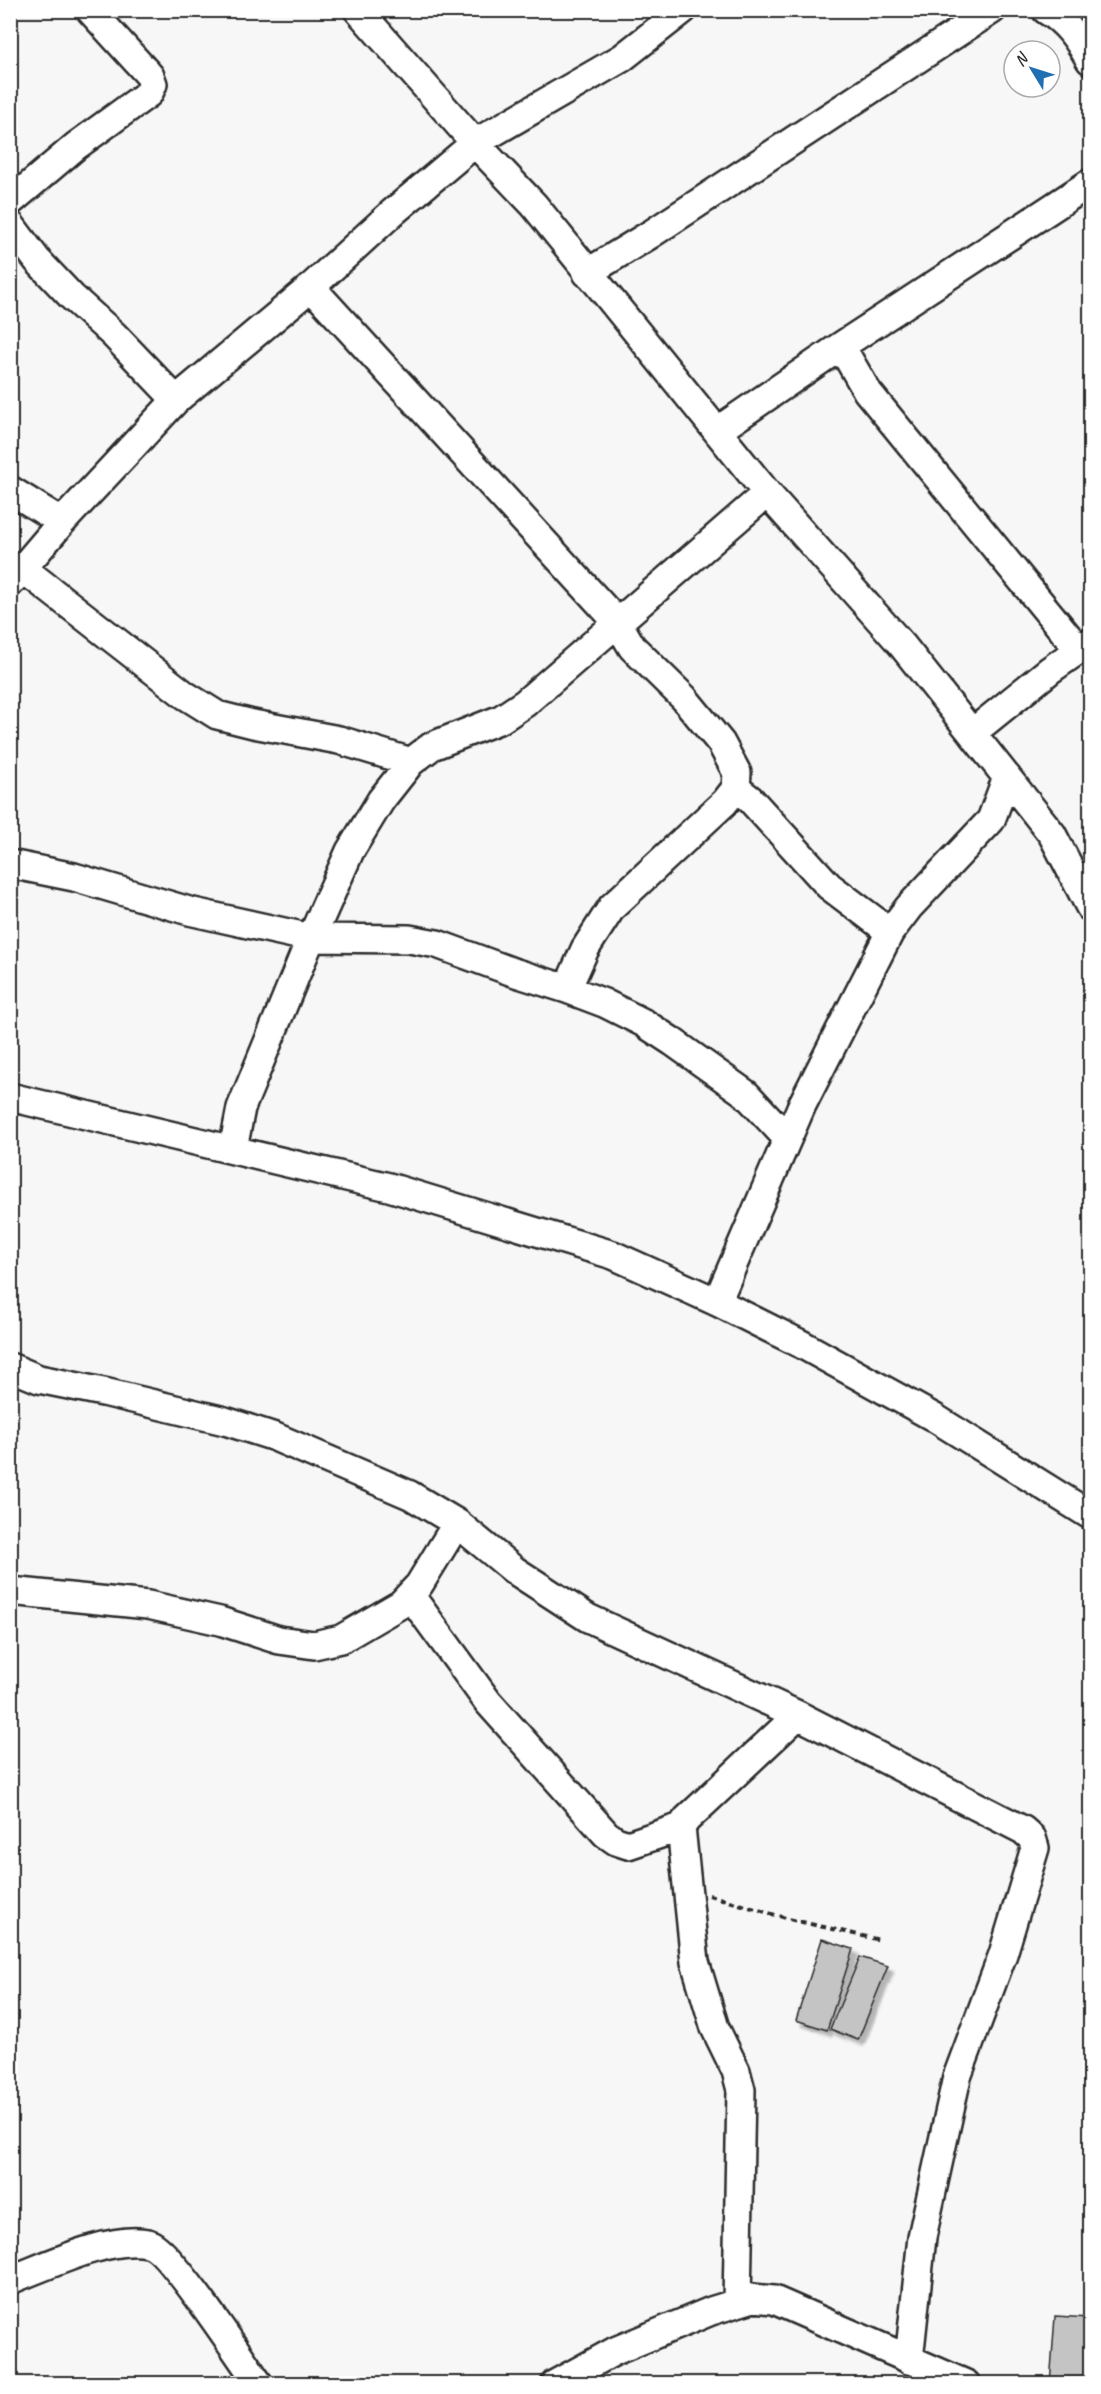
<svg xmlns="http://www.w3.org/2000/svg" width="1101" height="2394" viewBox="0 0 1101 2394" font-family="Caveat,sans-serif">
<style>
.building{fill:#c4c4c4;stroke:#2b2b2b;stroke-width:1.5;filter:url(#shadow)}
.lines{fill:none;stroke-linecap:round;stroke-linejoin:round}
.minor-casing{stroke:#2b2b2b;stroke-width:32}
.path{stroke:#2b2b2b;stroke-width:4;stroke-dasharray:6 4.5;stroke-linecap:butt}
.minor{stroke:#fff;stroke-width:27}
</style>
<defs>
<filter id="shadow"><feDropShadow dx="5.5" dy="5.5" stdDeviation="1.5" flood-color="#0004"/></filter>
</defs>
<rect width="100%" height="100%" fill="#f7f7f7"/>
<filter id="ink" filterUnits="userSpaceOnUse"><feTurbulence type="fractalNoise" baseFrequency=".0167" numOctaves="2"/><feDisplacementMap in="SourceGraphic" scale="12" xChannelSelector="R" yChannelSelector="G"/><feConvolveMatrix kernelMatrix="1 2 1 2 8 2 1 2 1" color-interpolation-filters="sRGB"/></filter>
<g filter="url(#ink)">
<!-- building -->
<path class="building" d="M 822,1939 L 853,1949 L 827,2030 L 796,2020 Z
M 860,1957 L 888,1966 L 858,2040 L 830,2029 Z
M 1055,2316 L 1089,2318 L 1084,2384 L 1050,2384 Z"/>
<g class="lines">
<!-- minor casing -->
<g class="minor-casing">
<path id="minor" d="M 358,10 L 475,143 L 534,205 L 767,493 L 902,645 L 1052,834 L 1090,907
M 1046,10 C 1067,22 1078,39 1090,60
M 10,202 L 76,146 L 149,93 L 153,84 L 150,76 L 90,10
M 10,224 L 37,260 L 72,297 L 114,335 L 176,400
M 587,273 L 651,234 L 992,10
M 311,287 L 618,623 L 632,647 L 684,698 L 721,743 L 737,773 L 736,788 L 725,802 L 612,907 L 585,949 L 567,989
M 841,346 L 867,391 L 1079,650
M 717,431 L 841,346 L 1090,183
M 10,490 L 62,522
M 22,568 L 185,695 L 217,715 L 253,724 L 339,740 L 411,762
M 10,583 L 62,522 L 176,400 L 311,287 L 392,213 L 475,143 L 622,58 L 683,10
M 972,733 L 1050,670 L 1090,642
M 736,788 L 750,799 L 829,886 L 890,932
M 10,864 L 74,877 L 189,911 L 311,938 L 409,939 L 437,944 L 513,972 L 567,989 L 604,1003 L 644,1023 L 673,1042 L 746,1094 L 787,1138
M 10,1097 L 389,1187 L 613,1255 L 717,1302 L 801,1344 L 935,1418 L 1090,1515
M 233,1149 L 241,1108 L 306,950 L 350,851 L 381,800 L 411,762 L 432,746 L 501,719 L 525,703 L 767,493
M 717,1302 L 802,1105 L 890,932 L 909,907 L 991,820 L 1007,777
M 10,1367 L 39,1379 L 108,1393 L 225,1421 L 275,1437 L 410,1495 L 457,1523 L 514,1570 L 588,1618 L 798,1715 L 1023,1830 L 1032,1838 L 1035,1848 L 1003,1954 L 957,2077 L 922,2237 L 909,2360
M 10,1591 L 148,1605 L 220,1621 L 279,1640 L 314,1645 L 341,1639 L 401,1604 L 419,1585 L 457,1523
M 410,1595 L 488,1702 L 606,1834 L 616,1841 L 628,1845 L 681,1827 L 687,1819 L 798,1715
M 681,1827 L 695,1962 L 715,2028 L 736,2071 L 741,2090 L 737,2302
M 10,2280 C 47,2266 110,2235 148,2243 C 169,2248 242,2360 259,2384
M 555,2384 L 615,2351 L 711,2311 L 753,2298 L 774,2300 L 966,2384"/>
</g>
<!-- path -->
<path class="path" d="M 709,1895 L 789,1919 L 880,1940"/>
<!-- minor -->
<use href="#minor" class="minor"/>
</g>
</g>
<!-- margin -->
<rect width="1101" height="2394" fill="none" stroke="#fff" stroke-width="36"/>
<rect x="18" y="18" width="1065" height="2358" fill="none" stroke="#2b2b2b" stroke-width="2" filter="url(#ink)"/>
<!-- north arrow -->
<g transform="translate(1032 69) rotate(308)"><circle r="28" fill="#ffffff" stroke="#aaaaaa" stroke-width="1.5"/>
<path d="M0-4.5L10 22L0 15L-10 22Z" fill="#1f6fb2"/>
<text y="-9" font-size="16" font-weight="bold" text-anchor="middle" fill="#2b2b2b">N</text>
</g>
</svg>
